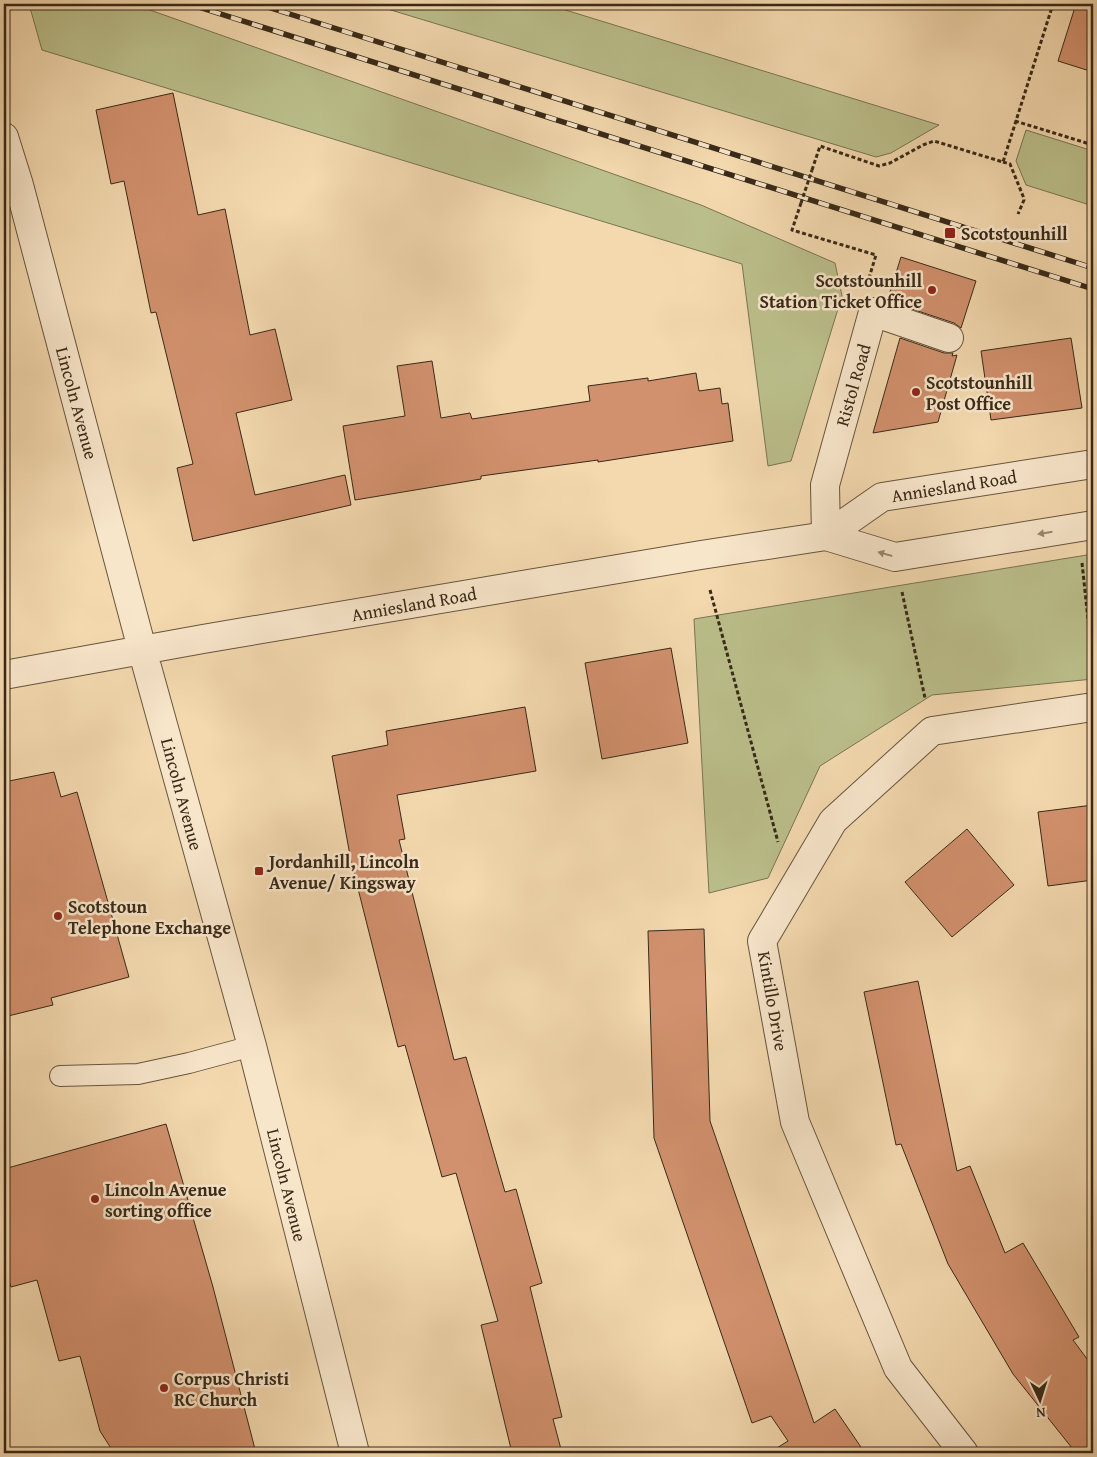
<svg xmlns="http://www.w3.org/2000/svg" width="1097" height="1457" viewBox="0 0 1097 1457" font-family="'Gentium Book Plus',serif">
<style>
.green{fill:#bbbf8b;stroke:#7a7452}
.building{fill:#d2916e;stroke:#382918}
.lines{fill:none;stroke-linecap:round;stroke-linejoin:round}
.service-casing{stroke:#67553e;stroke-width:22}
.minor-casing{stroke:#67553e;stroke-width:30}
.tertiary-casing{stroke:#67553e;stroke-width:30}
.path{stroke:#382918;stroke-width:3;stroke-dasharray:4 2.5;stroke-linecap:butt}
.service{stroke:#f8e6cb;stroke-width:20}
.minor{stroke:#f8e6cb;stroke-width:28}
.tertiary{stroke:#f8e6cb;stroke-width:28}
.rail-casing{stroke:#382918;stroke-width:5.5}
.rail{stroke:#f8e6cb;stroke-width:4;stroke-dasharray:11;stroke-linecap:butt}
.path-bridge{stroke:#382918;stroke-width:3;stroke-dasharray:4 2.5;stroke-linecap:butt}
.oneway{fill:#988872}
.poi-dot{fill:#8f2418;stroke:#f8e6cb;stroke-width:2}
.labels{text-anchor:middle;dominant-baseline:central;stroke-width:5;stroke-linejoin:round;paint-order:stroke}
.poi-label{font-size:18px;font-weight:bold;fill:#382918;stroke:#f8e6cb;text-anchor:start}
.street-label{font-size:18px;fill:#382918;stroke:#f8e6cb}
</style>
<rect width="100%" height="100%" fill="#f4d9af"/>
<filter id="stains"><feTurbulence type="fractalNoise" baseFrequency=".004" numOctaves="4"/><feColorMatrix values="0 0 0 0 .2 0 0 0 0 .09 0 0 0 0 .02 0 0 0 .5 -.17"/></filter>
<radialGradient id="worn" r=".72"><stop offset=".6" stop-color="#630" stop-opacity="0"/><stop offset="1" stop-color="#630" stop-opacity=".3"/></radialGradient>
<!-- green -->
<path class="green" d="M 29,4 L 133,4 L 701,205 L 835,263 L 842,296 L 791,461 L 768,466 L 742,264 L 42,50 Z
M 371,4 L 546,4 L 939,125 L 891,153 L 876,157 Z
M 1026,130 L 1093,151 L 1093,206 L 1026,185 L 1016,161 Z
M 1093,554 L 1093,679 L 932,695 L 820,766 L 768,878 L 709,893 L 694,619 Z"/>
<!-- building -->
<path class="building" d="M 1076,4 L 1093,4 L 1093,72 L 1058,61 Z
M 173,93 L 198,215 L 225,209 L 250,335 L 275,329 L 292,400 L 236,413 L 255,495 L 345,475 L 351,505 L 193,541 L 177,468 L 193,464 L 156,312 L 151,313 L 124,181 L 111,184 L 96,110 Z
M 901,257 L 976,281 L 961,328 L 954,323 L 909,308 L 910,302 L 889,295 Z
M 900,338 L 944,353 L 953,353 L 952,356 L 957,355 L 938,422 L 873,433 Z
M 1071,338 L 1082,408 L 991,420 L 981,351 Z
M 432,361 L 441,418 L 470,413 L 472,419 L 590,401 L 588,386 L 648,378 L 648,381 L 696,373 L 699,391 L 720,388 L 722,404 L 728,403 L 733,441 L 598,462 L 598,460 L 481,476 L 481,479 L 355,500 L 343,426 L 405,416 L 397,366 Z
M 671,648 L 688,743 L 602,759 L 585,663 Z
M 525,707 L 536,771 L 397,795 L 405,839 L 399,840 L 454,1060 L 466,1057 L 505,1192 L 516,1189 L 542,1283 L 530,1287 L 562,1417 L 553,1419 L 562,1453 L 512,1453 L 481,1325 L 498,1321 L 456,1173 L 442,1177 L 405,1045 L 398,1047 L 351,861 L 332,756 L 388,745 L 386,731 Z
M 54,772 L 61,797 L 77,792 L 129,977 L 51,998 L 53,1005 L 4,1017 L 4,782 Z
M 1093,805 L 1093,880 L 1048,886 L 1038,812 Z
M 967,829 L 1014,885 L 952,937 L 905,882 Z
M 704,929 L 710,1121 L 814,1423 L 835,1409 L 865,1453 L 769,1453 L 788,1441 L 771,1416 L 752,1423 L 654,1138 L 648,931 Z
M 918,981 L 957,1171 L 970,1166 L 1005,1253 L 1023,1243 L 1079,1337 L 1073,1340 L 1093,1367 L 1093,1453 L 1076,1453 L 1013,1374 L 948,1264 L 901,1144 L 896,1145 L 864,992 Z
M 166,1124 L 213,1287 L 256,1453 L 114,1453 L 100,1431 L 80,1356 L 59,1361 L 37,1280 L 11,1287 L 4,1263 L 4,1169 Z"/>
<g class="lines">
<!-- service casing -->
<g class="service-casing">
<path id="service" d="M 60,1076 L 138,1074 L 189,1063 L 252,1046"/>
</g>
<!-- minor casing -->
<g class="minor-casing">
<path id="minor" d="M 826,536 L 825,485 L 873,312 L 949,338
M 964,1453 L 898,1368 L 795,1122 L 762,941 L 833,821 L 932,731 L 1093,707"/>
</g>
<!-- tertiary casing -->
<g class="tertiary-casing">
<path id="tertiary" d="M 4,137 L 19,185 L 142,649 L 252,1046 L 355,1453
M 826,536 L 882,497 L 1093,464
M 4,675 L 203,639 L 701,555 L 826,536 L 895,557 L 1093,525"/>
</g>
<!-- path -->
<path class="path" d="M 1015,121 L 1093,145
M 1003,162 L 1010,164 L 1023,196 L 1024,200 L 1018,214
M 812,170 L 820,146 L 879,166 L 890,163 L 923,145 L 934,141 L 1003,162 L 1053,4
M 801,203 L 792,230 L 876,255 L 869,278
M 1082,563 L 1093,666
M 710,590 L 778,842
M 902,592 L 925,698"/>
<!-- service -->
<use href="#service" class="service"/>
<!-- minor -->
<use href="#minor" class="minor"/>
<!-- tertiary -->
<use href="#tertiary" class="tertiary"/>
<!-- rail casing -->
<g class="rail-casing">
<path id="rail" d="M 189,4 L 1093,289
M 258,4 L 1093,268"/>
</g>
<!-- rail -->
<use href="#rail" class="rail"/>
<!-- path-bridge -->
<path class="path-bridge" d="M 801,203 L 812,170"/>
</g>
<!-- one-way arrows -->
<defs><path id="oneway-solid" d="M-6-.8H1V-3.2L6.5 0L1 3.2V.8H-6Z" transform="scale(1.25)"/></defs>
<g class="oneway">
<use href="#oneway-solid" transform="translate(1045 533) rotate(171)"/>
<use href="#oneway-solid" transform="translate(885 554) rotate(-164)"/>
</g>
<!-- markers -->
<g class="poi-dot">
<rect x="944" y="227" width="12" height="12" rx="2.5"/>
<circle cx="932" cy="290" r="5"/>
<circle cx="916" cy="392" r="5"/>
<rect x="254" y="866" width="10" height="10" rx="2.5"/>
<circle cx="58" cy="916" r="5"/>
<circle cx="95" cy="1199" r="5"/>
<circle cx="164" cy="1388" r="5"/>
</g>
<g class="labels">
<!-- poi labels -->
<g class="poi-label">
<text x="961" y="233">Scotstounhill</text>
<text x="922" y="280" text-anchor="end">Scotstounhill<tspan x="922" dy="21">Station Ticket Office</tspan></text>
<text x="926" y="382">Scotstounhill<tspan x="926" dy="21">Post Office</tspan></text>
<text x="269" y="861">Jordanhill, Lincoln<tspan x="269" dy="21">Avenue/ Kingsway</tspan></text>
<text x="68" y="906">Scotstoun<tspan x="68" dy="21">Telephone Exchange</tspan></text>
<text x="105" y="1189">Lincoln Avenue<tspan x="105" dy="21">sorting office</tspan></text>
<text x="174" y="1378">Corpus Christi<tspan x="174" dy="21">RC Church</tspan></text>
</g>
<!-- street labels -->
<g class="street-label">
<text transform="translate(853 385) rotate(-74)">Ristol Road</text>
<text transform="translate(77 403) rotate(75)">Lincoln Avenue</text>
<text transform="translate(954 486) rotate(-9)">Anniesland Road</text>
<text transform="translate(414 604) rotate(-10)">Anniesland Road</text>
<text transform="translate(182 794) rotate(75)">Lincoln Avenue</text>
<text transform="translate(773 1001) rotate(80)">Kintillo Drive</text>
<text transform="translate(287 1185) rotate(76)">Lincoln Avenue</text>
</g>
</g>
<!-- margin -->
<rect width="1097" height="1457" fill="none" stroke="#f4d9af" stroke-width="20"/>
<rect x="5" y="5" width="1087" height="1447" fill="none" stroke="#382918" stroke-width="2.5"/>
<rect x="10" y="10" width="1077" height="1437" fill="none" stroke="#382918"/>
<!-- north arrow -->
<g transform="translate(1040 1400) rotate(176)" stroke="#f8e6cb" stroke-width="4" paint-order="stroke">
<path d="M0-4L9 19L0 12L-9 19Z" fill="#382918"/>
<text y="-8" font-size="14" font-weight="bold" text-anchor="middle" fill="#382918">N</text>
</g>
<rect width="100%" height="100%" filter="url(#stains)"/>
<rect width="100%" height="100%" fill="url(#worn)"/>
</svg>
